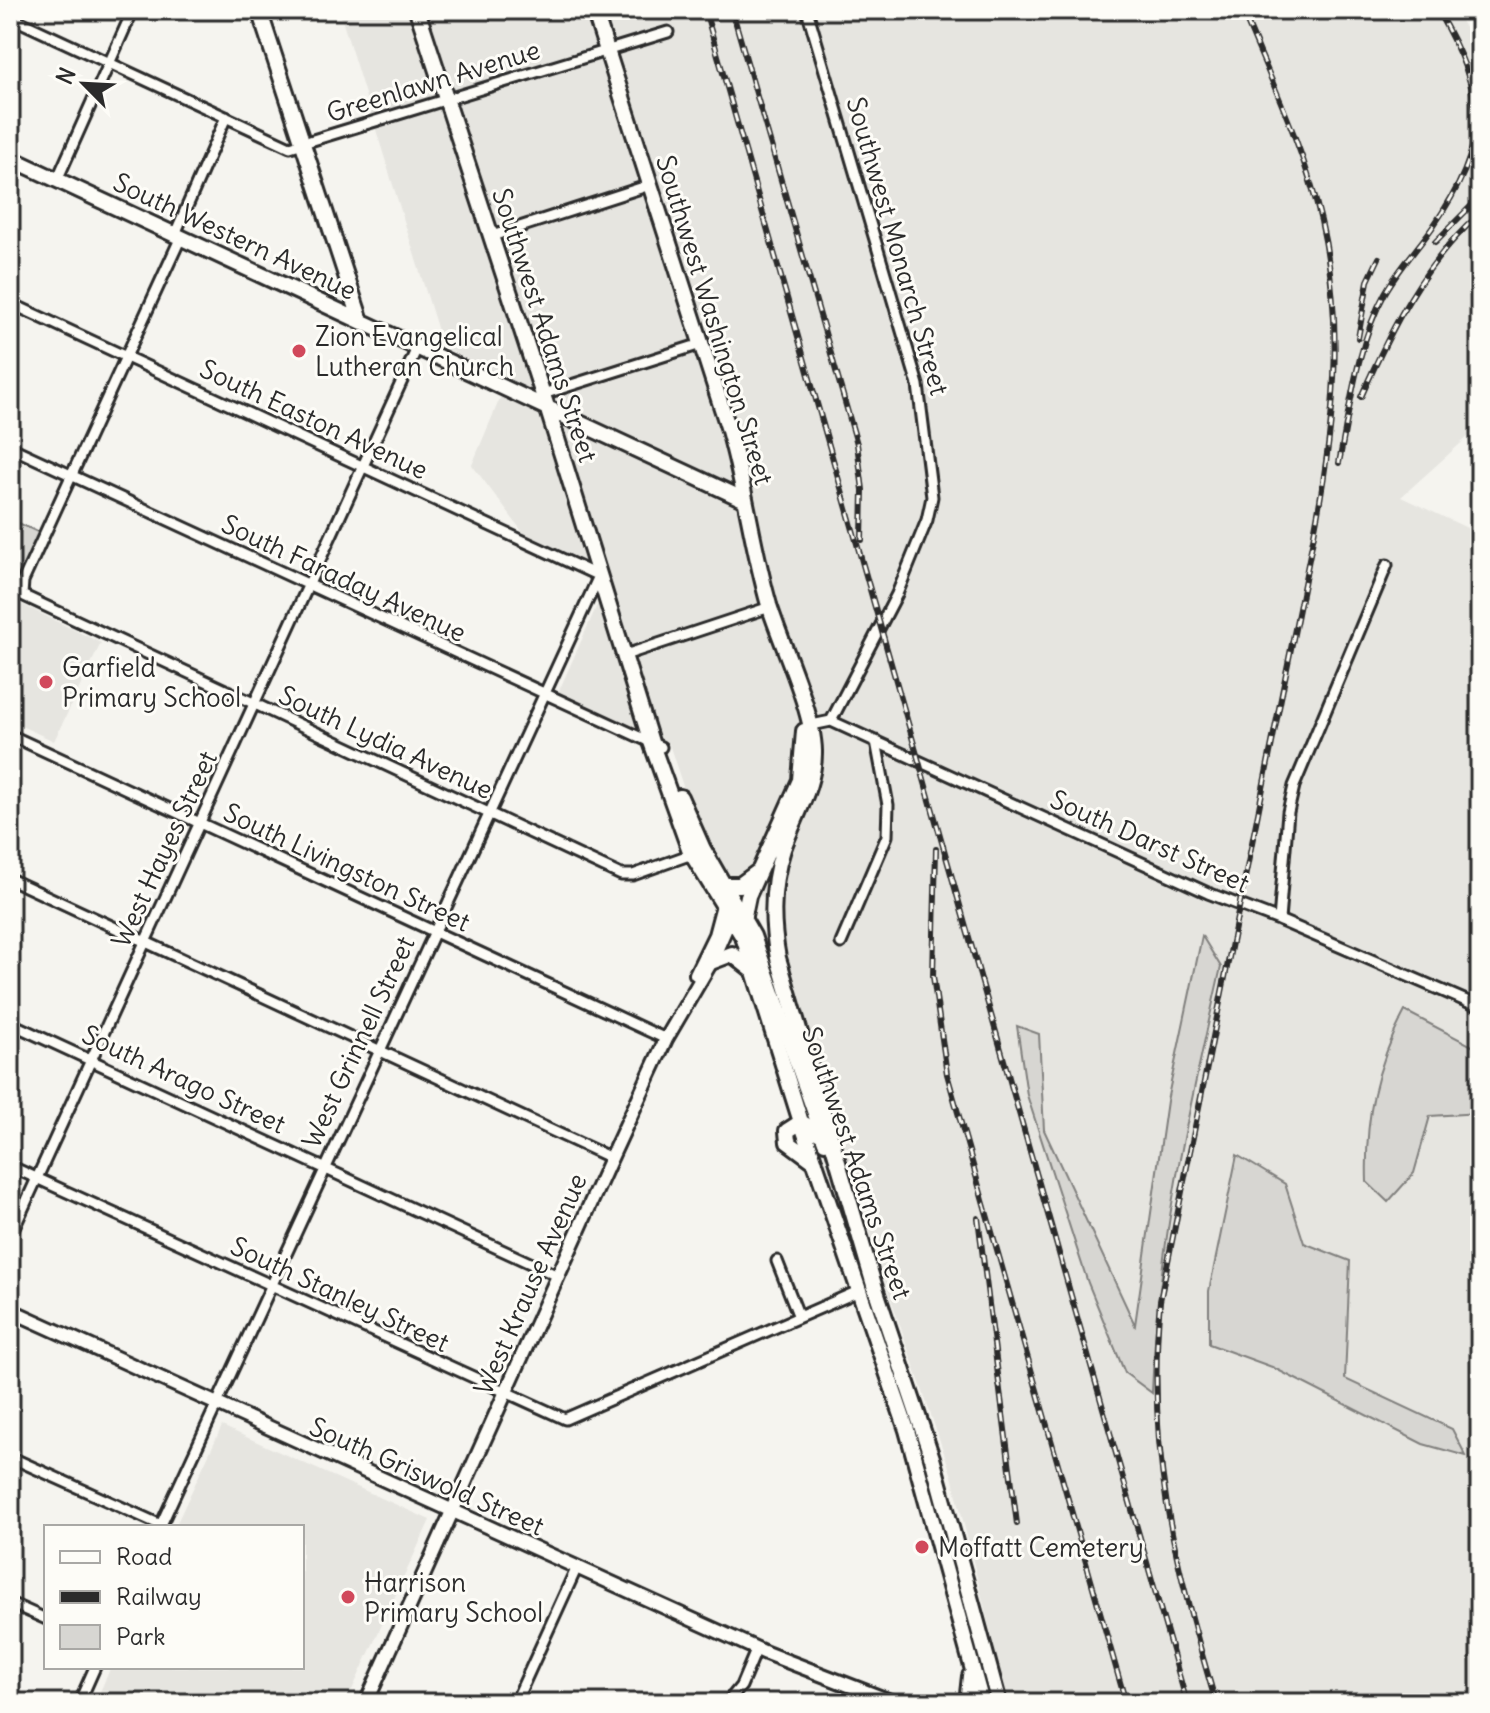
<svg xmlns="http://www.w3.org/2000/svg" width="1490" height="1713" viewBox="0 0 1490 1713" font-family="Delius,sans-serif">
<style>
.built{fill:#e6e5e0}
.green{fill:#d7d6d2;stroke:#81807e;stroke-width:2}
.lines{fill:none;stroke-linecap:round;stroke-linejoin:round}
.minor-casing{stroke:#2b2b2b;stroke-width:15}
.tertiary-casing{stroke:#2b2b2b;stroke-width:18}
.secondary-casing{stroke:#2b2b2b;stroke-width:20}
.primary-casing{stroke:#2b2b2b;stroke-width:20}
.minor{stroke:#fdfcf7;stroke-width:9}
.tertiary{stroke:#fdfcf7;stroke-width:12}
.secondary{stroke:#fdfcf7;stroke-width:14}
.primary{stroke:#fdfcf7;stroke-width:14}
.rail-casing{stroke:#2b2b2b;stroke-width:6}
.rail{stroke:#fdfcf7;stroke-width:3;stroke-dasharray:9;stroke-linecap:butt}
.poi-dot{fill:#d1495b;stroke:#fdfcf7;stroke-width:3}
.labels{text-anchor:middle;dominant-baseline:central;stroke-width:6;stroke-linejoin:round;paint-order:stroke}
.street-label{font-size:26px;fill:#2b2b2b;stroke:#fdfcf7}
.poi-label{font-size:26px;fill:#2b2b2b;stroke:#fdfcf7;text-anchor:start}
</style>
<rect width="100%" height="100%" fill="#f5f4ef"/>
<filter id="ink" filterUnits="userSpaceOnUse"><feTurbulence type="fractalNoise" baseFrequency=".0125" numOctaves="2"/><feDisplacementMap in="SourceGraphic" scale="16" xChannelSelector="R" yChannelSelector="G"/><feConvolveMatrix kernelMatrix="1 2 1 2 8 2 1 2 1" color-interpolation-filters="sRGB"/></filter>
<g filter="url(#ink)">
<!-- built -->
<path class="built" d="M 339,10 L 1455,10 L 1480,54 L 1480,426 L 1401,497 L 1480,534 L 1480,1703 L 1008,1703 L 952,1476 L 887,1288 L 789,964 L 780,909 L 725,871 L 712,854 L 692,813 L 669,744 L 558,693 L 598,603 L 580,562 L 525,535 L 472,465 L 508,379 L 443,347 Z
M 15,601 L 101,643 L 54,741 L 10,721 L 10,611 Z
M 222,1426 L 430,1520 L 346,1703 L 95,1703 L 111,1667 L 302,1667 L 302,1527 L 175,1527 Z"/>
<!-- green -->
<path class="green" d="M 10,519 L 42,534 L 10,611 Z
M 1202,936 L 1221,967 C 1189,1108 1157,1248 1152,1393 L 1125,1373 L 1088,1283 L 1027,1095 L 1017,1026 L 1039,1034 L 1044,1130 L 1135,1325 L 1167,1101 Z
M 1405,1011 L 1480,1050 L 1480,1113 L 1430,1116 L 1414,1173 L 1388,1202 L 1367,1182 C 1365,1118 1375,1068 1405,1011 Z
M 1237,1155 L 1285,1184 L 1304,1243 L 1350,1261 L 1345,1379 L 1452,1429 L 1466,1456 L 1423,1444 L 1272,1367 L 1209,1344 L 1209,1291 Z"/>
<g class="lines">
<!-- minor casing -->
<g class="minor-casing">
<path id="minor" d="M 807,10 L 918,385 L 932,497 L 927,520 L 897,594 L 831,721
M 10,17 L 290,147 L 668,32
M 57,180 L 133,10
M 175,234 L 226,117
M 492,236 L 650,185
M 181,237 L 23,581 L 22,595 L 621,875 L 633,875 L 692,854
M 10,303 L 599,576 L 160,1527
M 543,394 L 701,344
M 10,447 L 661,747
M 625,655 L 770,607
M 807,726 L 831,721 L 1208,893 L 1279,920 L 1480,1007
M 10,735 L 666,1039
M 10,879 L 611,1158
M 1279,920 L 1288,812 L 1294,786 L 1387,565
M 841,943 L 887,836 L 888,805 L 876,741
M 10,1023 L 558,1276
M 10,1166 L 565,1419 L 861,1290
M 10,1237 L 417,348
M 777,1261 L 799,1317
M 10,1457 L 161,1525
M 10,1603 L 46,1619
M 79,1703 L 95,1667
M 515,1703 L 577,1567
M 727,1703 L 741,1686 L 757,1648"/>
</g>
<!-- tertiary casing -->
<g class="tertiary-casing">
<path id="tertiary" d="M 696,974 L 715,935 L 723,905
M 10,1310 L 766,1653 L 895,1703
M 366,1703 L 611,1158 L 666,1039 L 711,962 L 733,912"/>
</g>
<!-- secondary casing -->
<g class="secondary-casing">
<path id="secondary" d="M 259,10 L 361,321
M 417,10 L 548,410 L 651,742 L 690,851 L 743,937
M 10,158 L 745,500
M 680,797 L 703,849 L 753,936 L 825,1142"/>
</g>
<!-- primary casing -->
<g class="primary-casing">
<path id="primary" d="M 594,10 L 728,427 C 745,485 752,546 769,605 C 782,646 813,710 814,751 C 815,786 794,817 783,849 C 771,885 771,921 778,958 L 874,1285 L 932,1458 L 999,1703
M 804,731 L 800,780 L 748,896 L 741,930 L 801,1122 L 907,1430 L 982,1703
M 725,885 L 740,885 L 759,871
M 711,962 L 732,954 L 751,969
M 815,1162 L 788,1142 L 787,1131 L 801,1122 L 822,1135
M 967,1703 L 970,1676"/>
</g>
<!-- minor -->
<use href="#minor" class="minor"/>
<!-- tertiary -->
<use href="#tertiary" class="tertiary"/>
<!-- secondary -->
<use href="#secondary" class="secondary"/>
<!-- primary -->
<use href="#primary" class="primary"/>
<!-- rail casing -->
<g class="rail-casing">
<path id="rail" d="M 705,10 L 1187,1703
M 732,10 L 857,444 L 863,490 L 862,540
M 1435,242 L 1480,197
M 1358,338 L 1368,281 L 1379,258
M 1361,397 C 1391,329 1423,263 1480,214
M 1339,463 C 1350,407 1357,344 1385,293 C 1398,270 1417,249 1432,228 C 1490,144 1488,98 1437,10
M 936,849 L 933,976 L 947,1074 L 1126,1703
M 978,1218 L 1017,1524
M 1216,1703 C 1174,1559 1146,1454 1160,1301 L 1314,534 C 1334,429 1345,326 1321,221 C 1304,148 1270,78 1242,10"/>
</g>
<!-- rail -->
<use href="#rail" class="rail"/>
</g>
</g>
<!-- markers -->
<g class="poi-dot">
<circle cx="299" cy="351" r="8"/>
<circle cx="46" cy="682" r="8"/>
<circle cx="922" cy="1547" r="8"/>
<circle cx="348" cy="1597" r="8"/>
</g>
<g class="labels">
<!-- street labels -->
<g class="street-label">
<text transform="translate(433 81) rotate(-17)">Greenlawn Avenue</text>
<text transform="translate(235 236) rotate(25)">South Western Avenue</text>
<text transform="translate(898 246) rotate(74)">Southwest Monarch Street</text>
<text transform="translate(715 320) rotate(73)">Southwest Washington Street</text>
<text transform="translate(545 325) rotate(72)">Southwest Adams Street</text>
<text transform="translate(314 419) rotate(25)">South Easton Avenue</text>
<text transform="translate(344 578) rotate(25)">South Faraday Avenue</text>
<text transform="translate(386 742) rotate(25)">South Lydia Avenue</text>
<text transform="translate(1150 841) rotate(24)">South Darst Street</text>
<text transform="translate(164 849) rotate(-65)">West Hayes Street</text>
<text transform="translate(347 867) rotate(25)">South Livingston Street</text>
<text transform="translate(358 1042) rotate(-65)">West Grinnell Street</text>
<text transform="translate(184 1079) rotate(25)">South Arago Street</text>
<text transform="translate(857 1163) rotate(71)">Southwest Adams Street</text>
<text transform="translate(530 1284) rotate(-66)">West Krause Avenue</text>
<text transform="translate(340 1294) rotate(25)">South Stanley Street</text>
<text transform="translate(427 1476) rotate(24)">South Griswold Street</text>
</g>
<!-- poi labels -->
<g class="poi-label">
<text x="315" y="336">Zion Evangelical<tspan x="315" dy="30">Lutheran Church</tspan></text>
<text x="62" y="667">Garfield<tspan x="62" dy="30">Primary School</tspan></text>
<text x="938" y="1547">Moffatt Cemetery</text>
<text x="364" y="1582">Harrison<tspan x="364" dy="30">Primary School</tspan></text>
</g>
</g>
<!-- margin -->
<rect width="1490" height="1713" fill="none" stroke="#fdfcf7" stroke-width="40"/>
<rect x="20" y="20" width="1450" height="1673" fill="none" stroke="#2b2b2b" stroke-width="3" filter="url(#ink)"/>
<!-- legend -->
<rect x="44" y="1525" width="260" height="144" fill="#fdfcf7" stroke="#a9a8a5" stroke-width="2"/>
<rect x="60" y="1551" width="40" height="12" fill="#fdfcf7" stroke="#a9a8a5" stroke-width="2"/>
<text x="116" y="1565" font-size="24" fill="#2b2b2b">Road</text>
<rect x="60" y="1591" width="40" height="12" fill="#2b2b2b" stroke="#a9a8a5" stroke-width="2"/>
<text x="116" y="1605" font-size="24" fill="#2b2b2b">Railway</text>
<rect x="60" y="1625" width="40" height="24" fill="#d7d6d2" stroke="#a9a8a5" stroke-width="2"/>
<text x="116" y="1645" font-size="24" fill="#2b2b2b">Park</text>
<!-- north arrow -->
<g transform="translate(84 84) rotate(294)" stroke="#fdfcf7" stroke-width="6" paint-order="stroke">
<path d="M0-6L14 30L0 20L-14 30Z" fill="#2b2b2b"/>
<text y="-12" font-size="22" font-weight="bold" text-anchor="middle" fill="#2b2b2b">N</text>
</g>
</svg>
